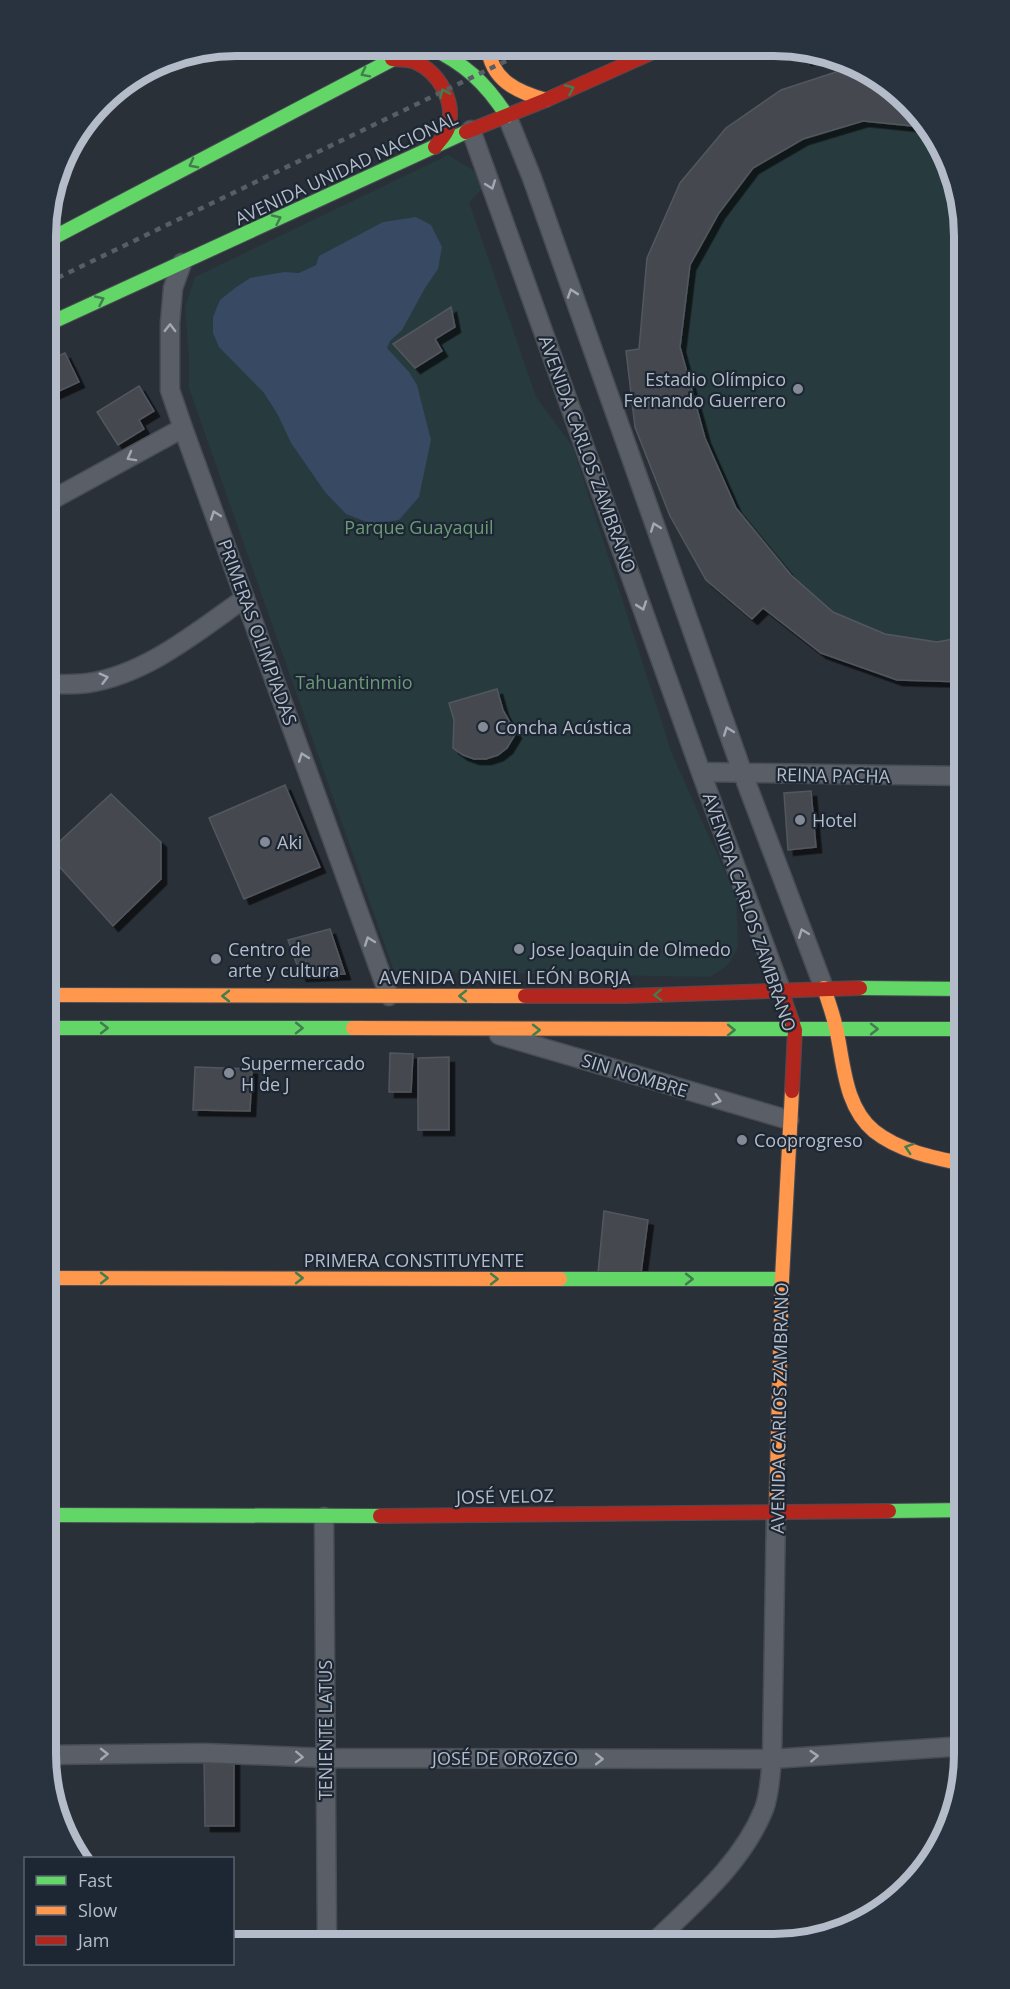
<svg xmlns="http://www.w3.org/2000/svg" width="1010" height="1989" viewBox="0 0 1010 1989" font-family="'Open Sans',sans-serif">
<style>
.green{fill:#273a3e}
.water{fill:#384963}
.building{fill:#444950;stroke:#52575f;stroke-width:1.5;filter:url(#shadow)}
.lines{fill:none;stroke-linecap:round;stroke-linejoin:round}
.street-casing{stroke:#484c53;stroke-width:21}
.fast-casing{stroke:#484c53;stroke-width:16}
.slow-casing{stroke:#484c53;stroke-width:16}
.jam-casing{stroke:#484c53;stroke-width:16}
.street{stroke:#5a5e66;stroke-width:18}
.fast{stroke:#63d668;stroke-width:14}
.slow{stroke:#ff974d;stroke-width:14}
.jam{stroke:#b3261e;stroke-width:14}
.rail{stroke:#595d64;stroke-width:4.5;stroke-dasharray:6 6;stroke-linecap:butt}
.oneway{stroke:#407e4e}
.oneway2{stroke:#a2a9b5}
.poi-dot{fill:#848b96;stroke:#1d2633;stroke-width:2}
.labels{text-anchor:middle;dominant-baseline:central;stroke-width:4.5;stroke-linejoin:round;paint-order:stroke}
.street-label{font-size:18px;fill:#b4bcc9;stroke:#1d2633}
.poi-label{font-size:18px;fill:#b4bcc9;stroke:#1d2633;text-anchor:start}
.park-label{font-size:18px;fill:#6b9a76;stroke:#1d2633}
.rim{fill:none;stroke:#b4bcc9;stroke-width:8}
</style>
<defs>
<filter id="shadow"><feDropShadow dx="5.5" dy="5.5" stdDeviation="0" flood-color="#0009"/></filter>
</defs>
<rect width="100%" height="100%" fill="#2a3038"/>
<!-- green -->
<path class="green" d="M 842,70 L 856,71 L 900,92 L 955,174 L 965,235 L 965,682 L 897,680 L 821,653 L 763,609 L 752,619 L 706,580 L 670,516 L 635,427 L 626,351 L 639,348 L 647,258 L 680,184 L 726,128 L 781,90 Z
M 448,155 L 475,171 L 482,189 L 469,202 L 536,397 L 573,447 L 672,754 L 736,896 L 738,947 L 728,965 L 710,977 L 394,971 L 189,388 L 189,359 L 185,307 L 195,277 Z"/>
<!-- water -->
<path class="water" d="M 416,217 L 431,225 L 442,247 L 438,269 L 425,288 L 402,330 L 390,341 L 387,348 L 409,372 L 417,385 L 431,440 L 419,497 L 399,520 L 372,524 L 346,514 L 325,492 L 291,443 L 278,415 L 264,393 L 219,347 L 213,333 L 213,317 L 220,300 L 235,288 L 250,278 L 284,272 L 299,273 L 316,265 L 319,256 L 383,222 Z"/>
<!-- building -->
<path class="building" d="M 802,49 L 811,49 L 823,54 L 806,60 Z
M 842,70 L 856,71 L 900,92 L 923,127 L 863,121 L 803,139 L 753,168 L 719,213 L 690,265 L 680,347 L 705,438 L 736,508 L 791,575 L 833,612 L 885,634 L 937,642 L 965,637 L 965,682 L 897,680 L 821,653 L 763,608 L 752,619 L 706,580 L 670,516 L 635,427 L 626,351 L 639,349 L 647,258 L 680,183 L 726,128 L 781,90 Z
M 451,307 L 455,327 L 435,339 L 442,351 L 415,368 L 393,344 Z
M 65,353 L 79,382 L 46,397 L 46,361 Z
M 139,386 L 154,411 L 139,420 L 144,429 L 118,445 L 97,412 Z
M 497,689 L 503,710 L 516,733 L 507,748 L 498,755 L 486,759 L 474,759 L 463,755 L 453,748 L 454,720 L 449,703 Z
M 285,785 L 320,867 L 244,899 L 209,818 Z
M 811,791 L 816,847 L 788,850 L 784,793 Z
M 111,794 L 161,842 L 161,879 L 113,926 L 47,853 Z
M 330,929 L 345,974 L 301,976 L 288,940 Z
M 390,1053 L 413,1054 L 411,1092 L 389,1092 Z
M 449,1057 L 449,1130 L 418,1130 L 418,1058 Z
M 195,1067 L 252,1069 L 250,1111 L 193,1110 Z
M 604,1211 L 648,1220 L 641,1273 L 598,1273 Z
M 204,1754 L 234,1758 L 234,1826 L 205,1826 Z"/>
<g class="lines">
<!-- street casing -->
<g class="street-casing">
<path id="street" d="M 507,116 L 532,178 L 743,774 L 824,988
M 471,130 L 703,778 L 781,990
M 182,263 L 173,288 L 170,323 L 170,390 L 183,428 L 389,996
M 46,503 L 183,428
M 46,684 C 60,684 74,685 88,683 C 147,674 198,631 245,598
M 701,772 L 965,776
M 499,1035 L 789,1120
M 324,1517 L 327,1943
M 45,1755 L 204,1753 L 326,1758 L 772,1759 L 965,1746
M 652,1944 C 693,1904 742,1864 764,1809 C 770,1793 770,1776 772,1759 L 776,1511"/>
</g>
<!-- fast casing -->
<g class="fast-casing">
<path id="fast" d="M 428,46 C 465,64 485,82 507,116
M 47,241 L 418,46
M 46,325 L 466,132
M 860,988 L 965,989
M 46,1028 L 353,1028
M 724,1029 L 965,1029
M 560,1279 L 782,1279
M 889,1511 L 965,1510
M 45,1515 L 380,1516"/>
</g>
<!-- slow casing -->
<g class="slow-casing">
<path id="slow" d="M 488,47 C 491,80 517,92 546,100
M 824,988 C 828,1001 833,1014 836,1028 C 844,1063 844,1106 874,1131 C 899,1151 934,1158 965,1164
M 46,995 L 525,996
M 353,1028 L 724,1029
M 45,1278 L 560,1279
M 776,1511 L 782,1279 L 792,1091"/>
</g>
<!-- jam casing -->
<g class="jam-casing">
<path id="jam" d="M 392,59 C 400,60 408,59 415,62 C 439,72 456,102 448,128 C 446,135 439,141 435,147
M 466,132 L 546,100 L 662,48
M 781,990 L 795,1030 L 792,1091
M 525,996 L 626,996 L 860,988
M 380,1516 L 889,1511"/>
</g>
<!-- street -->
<use href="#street" class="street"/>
<!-- fast -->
<use href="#fast" class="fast"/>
<!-- slow -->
<use href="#slow" class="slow"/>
<!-- jam -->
<use href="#jam" class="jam"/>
<!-- rail -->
<path class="rail" d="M 47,283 L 512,58 L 531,47"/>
</g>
<!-- one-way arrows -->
<defs><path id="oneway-chevron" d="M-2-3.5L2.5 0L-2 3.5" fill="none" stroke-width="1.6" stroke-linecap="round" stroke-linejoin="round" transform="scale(1.5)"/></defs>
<g class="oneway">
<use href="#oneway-chevron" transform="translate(365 73) rotate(153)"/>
<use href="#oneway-chevron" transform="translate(570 89) rotate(-24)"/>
<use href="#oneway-chevron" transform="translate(444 93) rotate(-114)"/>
<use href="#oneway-chevron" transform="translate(193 164) rotate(152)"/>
<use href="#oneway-chevron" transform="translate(277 219) rotate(-25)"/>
<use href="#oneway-chevron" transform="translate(100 300) rotate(-25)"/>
<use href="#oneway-chevron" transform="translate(658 995) rotate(178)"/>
<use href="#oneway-chevron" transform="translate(226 996) rotate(-180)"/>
<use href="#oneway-chevron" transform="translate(463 996) rotate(180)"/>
<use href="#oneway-chevron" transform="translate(104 1028)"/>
<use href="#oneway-chevron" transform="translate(299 1028) rotate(1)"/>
<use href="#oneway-chevron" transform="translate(874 1029)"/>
<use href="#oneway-chevron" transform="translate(536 1030)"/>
<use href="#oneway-chevron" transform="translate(731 1030)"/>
<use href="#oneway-chevron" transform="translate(909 1148) rotate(-162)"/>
<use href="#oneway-chevron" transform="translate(104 1278)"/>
<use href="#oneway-chevron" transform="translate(299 1278)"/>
<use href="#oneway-chevron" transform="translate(494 1279)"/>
<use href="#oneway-chevron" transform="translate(689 1279)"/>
</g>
<g class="oneway2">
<use href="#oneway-chevron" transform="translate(491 185) rotate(70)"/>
<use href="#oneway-chevron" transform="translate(572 293) rotate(-109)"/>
<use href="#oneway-chevron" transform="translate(170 328) rotate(-89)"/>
<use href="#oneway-chevron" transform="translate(131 457) rotate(151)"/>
<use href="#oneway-chevron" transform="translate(215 515) rotate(-110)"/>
<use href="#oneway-chevron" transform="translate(655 527) rotate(-110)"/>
<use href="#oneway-chevron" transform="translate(642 606) rotate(71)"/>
<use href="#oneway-chevron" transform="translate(104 678) rotate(-15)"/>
<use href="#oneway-chevron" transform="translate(728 731) rotate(-110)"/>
<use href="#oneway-chevron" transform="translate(303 757) rotate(-110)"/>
<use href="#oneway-chevron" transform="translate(803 933) rotate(-111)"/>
<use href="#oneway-chevron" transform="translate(369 941) rotate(-110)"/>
<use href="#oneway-chevron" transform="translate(717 1100) rotate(17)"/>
<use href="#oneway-chevron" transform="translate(104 1754) rotate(-1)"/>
<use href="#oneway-chevron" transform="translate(814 1756) rotate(-4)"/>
<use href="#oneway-chevron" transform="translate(299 1757) rotate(2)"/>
<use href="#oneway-chevron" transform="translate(599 1759)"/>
</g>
<!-- markers -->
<g class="poi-dot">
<circle cx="798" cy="389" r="6"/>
<circle cx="483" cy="727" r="6"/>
<circle cx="800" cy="820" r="6"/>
<circle cx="265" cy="842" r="6"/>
<circle cx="519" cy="949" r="6"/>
<circle cx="216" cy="959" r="6"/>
<circle cx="229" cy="1073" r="6"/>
<circle cx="742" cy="1140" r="6"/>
</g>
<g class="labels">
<!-- street labels -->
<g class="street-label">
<text transform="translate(346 168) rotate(-25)">AVENIDA UNIDAD NACIONAL</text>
<text transform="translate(588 454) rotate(70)">AVENIDA CARLOS ZAMBRANO</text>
<text transform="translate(258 632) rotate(70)">PRIMERAS OLIMPIADAS</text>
<text transform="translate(833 775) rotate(1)">REINA PACHA</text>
<text transform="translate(750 912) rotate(71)">AVENIDA CARLOS ZAMBRANO</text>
<text x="505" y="977">AVENIDA DANIEL LEÓN BORJA</text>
<text transform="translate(635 1075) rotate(17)">SIN NOMBRE</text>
<text x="414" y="1260">PRIMERA CONSTITUYENTE</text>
<text transform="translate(779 1408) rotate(-89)">AVENIDA CARLOS ZAMBRANO</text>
<text transform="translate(505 1496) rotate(-1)">JOSÉ VELOZ</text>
<text transform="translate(325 1730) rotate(-90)">TENIENTE LATUS</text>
<text x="505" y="1758">JOSÉ DE OROZCO</text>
</g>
<!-- poi labels -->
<g class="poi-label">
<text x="786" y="379" text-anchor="end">Estadio Olímpico<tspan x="786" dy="21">Fernando Guerrero</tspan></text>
<text x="495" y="727">Concha Acústica</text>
<text x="812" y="820">Hotel</text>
<text x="277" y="842">Aki</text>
<text x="228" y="949">Centro de<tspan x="228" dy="21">arte y cultura</tspan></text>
<text x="531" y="949">Jose Joaquin de Olmedo</text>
<text x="241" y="1063">Supermercado<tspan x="241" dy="21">H de J</tspan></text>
<text x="754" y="1140">Cooprogreso</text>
</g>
<!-- park labels -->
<g class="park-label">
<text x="419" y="527">Parque Guayaquil</text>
<text x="354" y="682">Tahuantinmio</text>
</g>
</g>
<!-- crop -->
<path d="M0 0H1010V1989H0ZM236 56H774A180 180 0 0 1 954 236V1754A180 180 0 0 1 774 1934H236A180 180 0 0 1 56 1754V236A180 180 0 0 1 236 56Z" fill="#29323f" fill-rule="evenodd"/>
<path class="rim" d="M236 56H774A180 180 0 0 1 954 236V1754A180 180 0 0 1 774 1934H236A180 180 0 0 1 56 1754V236A180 180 0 0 1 236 56Z"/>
<!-- legend -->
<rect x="24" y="1857" width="210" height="108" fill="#1d2633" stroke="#59626f" stroke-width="1.5"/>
<rect x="36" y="1876" width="30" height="9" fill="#63d668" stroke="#59626f" stroke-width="1.5"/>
<text x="78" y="1887" font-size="18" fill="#b4bcc9">Fast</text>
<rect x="36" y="1906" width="30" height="9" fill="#ff974d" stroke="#59626f" stroke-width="1.5"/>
<text x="78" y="1917" font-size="18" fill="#b4bcc9">Slow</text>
<rect x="36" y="1936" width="30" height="9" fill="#b3261e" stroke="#59626f" stroke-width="1.5"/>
<text x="78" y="1947" font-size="18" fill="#b4bcc9">Jam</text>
</svg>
